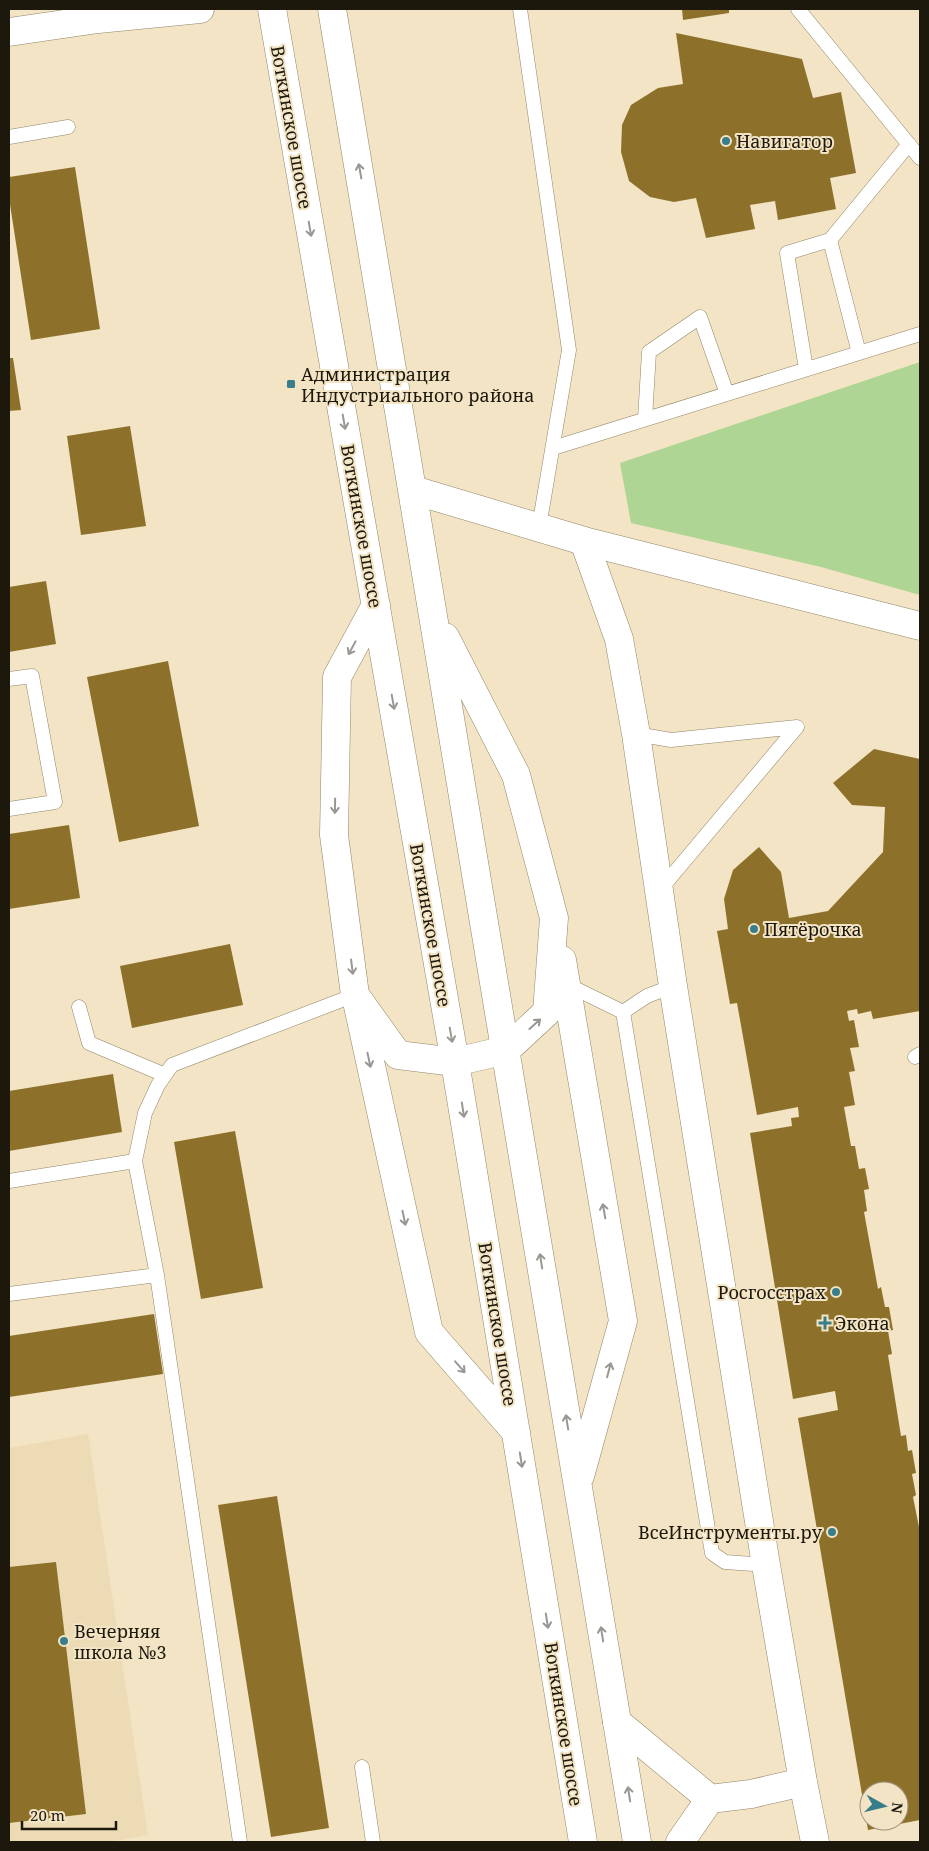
<svg xmlns="http://www.w3.org/2000/svg" width="929" height="1851" viewBox="0 0 929 1851" font-family="'Noto Serif',serif">
<style>
.built{fill:#ecdbb4}
.green{fill:#afd594}
.building{fill:#8d712b;fill-rule:evenodd}
.lines{fill:none;stroke-linecap:round;stroke-linejoin:round}
.service-casing{stroke:#928567;stroke-width:15}
.minor-casing{stroke:#928567;stroke-width:29}
.primary-casing{stroke:#928567;stroke-width:29}
.service{stroke:#fff;stroke-width:14}
.minor{stroke:#fff;stroke-width:28}
.primary{stroke:#fff;stroke-width:28}
.oneway{stroke:#999792}
.poi-dot{fill:#387e8a;stroke:#f2e4c4;stroke-width:2}
.labels{text-anchor:middle;dominant-baseline:central;stroke-width:4;stroke-linejoin:round;paint-order:stroke}
.street-label{font-size:18px;fill:#1d180c;stroke:#f2e4c4}
.poi-label{font-size:18px;fill:#1d180c;stroke:#f2e4c4;text-anchor:start}
</style>
<rect width="100%" height="100%" fill="#f2e4c4"/>
<!-- built -->
<path class="built" d="M 88,1434 L 148,1835 L 108,1842 L 9,1842 L 9,1448 Z"/>
<!-- green -->
<path class="green" d="M 920,362 L 920,595 L 821,567 L 631,523 L 620,463 Z"/>
<!-- building -->
<path class="building" d="M 682,9 L 729,9 L 729,13 L 683,20 Z
M 676,33 L 802,59 L 813,98 L 841,92 L 856,173 L 830,178 L 836,209 L 778,220 L 775,201 L 750,205 L 755,229 L 706,238 L 696,198 L 674,202 L 650,197 L 629,181 L 621,152 L 622,125 L 631,105 L 658,88 L 683,84 Z
M 75,167 L 100,329 L 31,340 L 9,198 L 9,177 Z
M 9,358 L 13,358 L 21,410 L 9,411 Z
M 130,426 L 146,526 L 81,535 L 67,436 Z
M 46,581 L 56,644 L 9,652 L 9,587 Z
M 168,661 L 199,826 L 119,842 L 87,677 Z
M 874,749 L 920,759 L 920,1011 L 873,1019 L 871,1011 L 858,1014 L 857,1009 L 847,1011 L 849,1021 L 854,1020 L 859,1047 L 850,1048 L 855,1071 L 849,1072 L 855,1105 L 844,1107 L 851,1146 L 855,1146 L 859,1169 L 865,1168 L 869,1189 L 864,1190 L 867,1211 L 864,1212 L 878,1289 L 881,1287 L 885,1307 L 889,1307 L 893,1330 L 888,1331 L 892,1354 L 888,1355 L 901,1436 L 906,1435 L 908,1451 L 912,1450 L 916,1473 L 912,1474 L 916,1495 L 913,1497 L 920,1532 L 920,1820 L 868,1830 L 798,1418 L 838,1410 L 835,1391 L 793,1399 L 750,1133 L 792,1126 L 791,1118 L 799,1117 L 798,1107 L 757,1115 L 737,1003 L 730,1004 L 717,931 L 728,929 L 724,899 L 733,870 L 759,847 L 781,872 L 789,918 L 828,911 L 883,852 L 885,807 L 852,805 L 833,783 ZM 869,1791 L 899,1791 L 899,1821 L 869,1821 Z
M 69,825 L 80,898 L 9,909 L 9,834 Z
M 230,944 L 243,1005 L 132,1028 L 120,966 Z
M 113,1074 L 122,1132 L 9,1151 L 9,1091 Z
M 235,1131 L 263,1288 L 201,1299 L 174,1142 Z
M 154,1314 L 163,1374 L 9,1397 L 9,1336 Z
M 277,1496 L 329,1828 L 271,1837 L 218,1505 Z
M 56,1562 L 86,1814 L 9,1823 L 9,1567 Z"/>
<g class="lines">
<!-- service casing -->
<g class="service-casing">
<path id="service" d="M 520,9 L 569,350 L 539,527
M 798,9 L 920,158
M 9,137 L 68,127
M 859,353 L 830,240 L 909,144
M 806,369 L 787,253 L 830,240
M 645,419 L 649,352 L 700,317 L 727,394
M 553,448 L 920,334
M 9,679 L 32,676 L 55,802 L 9,809
M 636,734 L 671,740 L 797,727 L 659,891
M 566,984 L 623,1012
M 673,986 L 647,996 L 623,1012 L 712,1553 L 725,1562 L 766,1565
M 79,1007 L 89,1043 L 165,1075
M 915,1057 L 920,1054
M 135,1161 L 145,1113 L 158,1085 L 172,1065 L 355,995
M 9,1181 L 135,1161 L 157,1275 L 9,1294
M 157,1275 L 240,1842
M 362,1767 L 373,1842"/>
</g>
<!-- minor casing -->
<g class="minor-casing">
<path id="minor" d="M 9,32 L 98,19 L 200,9
M 413,490 L 584,541 L 920,626
M 584,541 L 619,639 L 636,734 L 673,986 L 766,1565 L 803,1782 L 815,1842
M 617,1722 L 710,1799 L 751,1794 L 803,1782
M 680,1842 L 710,1799"/>
</g>
<!-- primary casing -->
<g class="primary-casing">
<path id="primary" d="M 272,9 L 455,1062 L 583,1842
M 332,9 L 637,1842
M 376,605 L 337,677 L 334,835 L 355,995 L 398,1055 L 455,1062 L 506,1050 L 547,1012 L 554,918 L 516,775 L 445,637
M 562,960 L 623,1321 L 580,1476
M 358,1006 L 429,1332 L 516,1432"/>
</g>
<!-- service -->
<use href="#service" class="service"/>
<!-- minor -->
<use href="#minor" class="minor"/>
<!-- primary -->
<use href="#primary" class="primary"/>
</g>
<!-- one-way arrows -->
<defs><path id="oneway-shaft" d="M-6 0H5M1.5-3L5.5 0L1.5 3" fill="none" stroke-width="1.6" stroke-linecap="round" stroke-linejoin="round" transform="scale(1.25)"/></defs>
<g class="oneway">
<use href="#oneway-shaft" transform="translate(360 171) rotate(-100)"/>
<use href="#oneway-shaft" transform="translate(310 229) rotate(80)"/>
<use href="#oneway-shaft" transform="translate(344 422) rotate(80)"/>
<use href="#oneway-shaft" transform="translate(352 648) rotate(118)"/>
<use href="#oneway-shaft" transform="translate(393 702) rotate(80)"/>
<use href="#oneway-shaft" transform="translate(335 806) rotate(91)"/>
<use href="#oneway-shaft" transform="translate(352 967) rotate(83)"/>
<use href="#oneway-shaft" transform="translate(535 1024) rotate(-42)"/>
<use href="#oneway-shaft" transform="translate(451 1035) rotate(80)"/>
<use href="#oneway-shaft" transform="translate(369 1060) rotate(78)"/>
<use href="#oneway-shaft" transform="translate(463 1110) rotate(81)"/>
<use href="#oneway-shaft" transform="translate(604 1211) rotate(-100)"/>
<use href="#oneway-shaft" transform="translate(404 1218) rotate(78)"/>
<use href="#oneway-shaft" transform="translate(541 1261) rotate(-99)"/>
<use href="#oneway-shaft" transform="translate(460 1367) rotate(49)"/>
<use href="#oneway-shaft" transform="translate(609 1370) rotate(-75)"/>
<use href="#oneway-shaft" transform="translate(567 1422) rotate(-99)"/>
<use href="#oneway-shaft" transform="translate(521 1460) rotate(81)"/>
<use href="#oneway-shaft" transform="translate(547 1621) rotate(81)"/>
<use href="#oneway-shaft" transform="translate(602 1634) rotate(-99)"/>
<use href="#oneway-shaft" transform="translate(629 1794) rotate(-99)"/>
</g>
<!-- markers -->
<g class="poi-dot">
<circle cx="726" cy="141" r="5"/>
<rect x="286" y="379" width="10" height="10" rx="2.5"/>
<circle cx="754" cy="929" r="5"/>
<circle cx="836" cy="1292" r="5"/>
<path d="M822.5 1315.5h5v5h5v5h-5v5h-5v-5h-5v-5h5z"/>
<circle cx="832" cy="1532" r="5"/>
<circle cx="64" cy="1641" r="5"/>
</g>
<g class="labels">
<!-- street labels -->
<g class="street-label">
<text transform="translate(292 127) rotate(80)">Воткинское шоссе</text>
<text transform="translate(362 526) rotate(80)">Воткинское шоссе</text>
<text transform="translate(431 925) rotate(80)">Воткинское шоссе</text>
<text transform="translate(498 1324) rotate(81)">Воткинское шоссе</text>
<text transform="translate(564 1724) rotate(81)">Воткинское шоссе</text>
</g>
<!-- poi labels -->
<g class="poi-label">
<text x="736" y="141">Навигатор</text>
<text x="301" y="374">Администрация<tspan x="301" dy="21">Индустриального района</tspan></text>
<text x="764" y="929">Пятёрочка</text>
<text x="826" y="1292" text-anchor="end">Росгосстрах</text>
<text x="835" y="1323">Экона</text>
<text x="822" y="1532" text-anchor="end">ВсеИнструменты.ру</text>
<text x="74" y="1631">Вечерняя<tspan x="74" dy="21">школа №3</tspan></text>
</g>
</g>
<!-- border -->
<rect width="929" height="1851" fill="none" stroke="#1d180c" stroke-width="20"/>
<!-- north arrow -->
<g transform="translate(884 1806) rotate(98)"><circle r="24" fill="#f2e4c4" stroke="#9d927a"/>
<path d="M0-4L9 19L0 12L-9 19Z" fill="#387e8a"/>
<text y="-8" font-size="14" font-weight="bold" text-anchor="middle" fill="#1d180c">N</text>
</g>
<!-- scale -->
<path d="M22 1821v8h94v-8" fill="none" stroke="#1d180c" stroke-width="2.5"/>
<text x="30" y="1821" font-size="15" fill="#1d180c" stroke="#f2e4c4" stroke-width="4" paint-order="stroke">20 m</text>
</svg>
